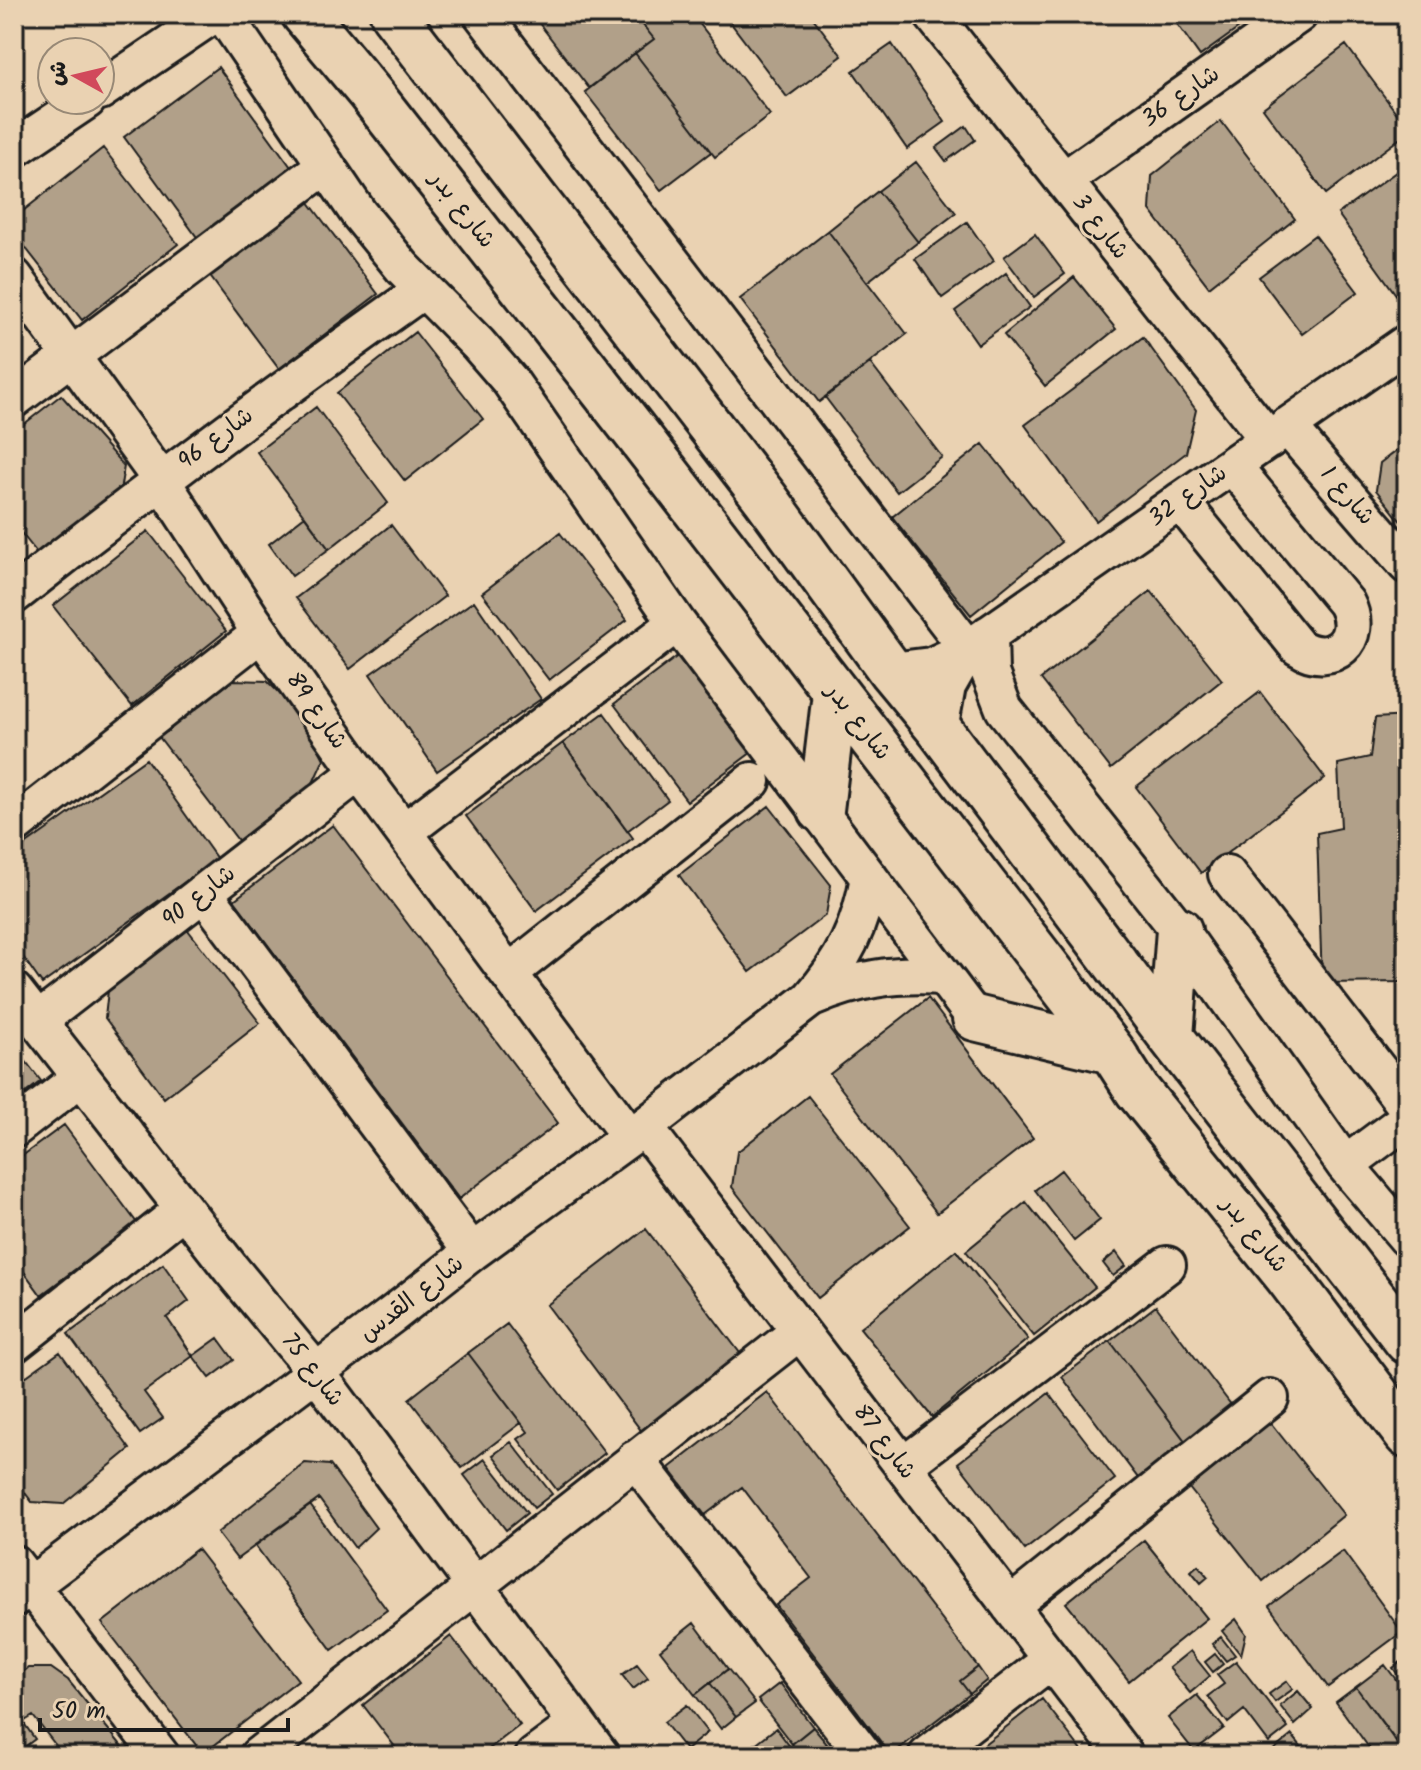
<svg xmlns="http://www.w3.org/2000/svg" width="1421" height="1770" viewBox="0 0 1421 1770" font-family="Kalam,'Playpen Sans Arabic',sans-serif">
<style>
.building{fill:#b1a089;stroke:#1c1c1c;stroke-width:2}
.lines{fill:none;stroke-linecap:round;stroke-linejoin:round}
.minor-casing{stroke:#1c1c1c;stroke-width:42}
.major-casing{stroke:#1c1c1c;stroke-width:50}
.minor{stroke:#ead2b2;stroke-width:36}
.major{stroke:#ead2b2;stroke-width:44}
.labels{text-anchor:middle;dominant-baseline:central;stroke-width:6;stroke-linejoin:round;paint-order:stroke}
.street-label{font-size:24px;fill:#1c1c1c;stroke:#ead2b2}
</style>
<rect width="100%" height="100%" fill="#ead2b2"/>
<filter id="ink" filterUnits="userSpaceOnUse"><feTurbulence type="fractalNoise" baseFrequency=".0125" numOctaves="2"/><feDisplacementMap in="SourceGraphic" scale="16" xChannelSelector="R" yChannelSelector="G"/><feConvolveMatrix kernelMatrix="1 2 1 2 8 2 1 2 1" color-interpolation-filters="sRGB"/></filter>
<g filter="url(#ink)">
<!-- building -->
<path class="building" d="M 532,14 L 634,14 L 654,39 L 589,88 Z
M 647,14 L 692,14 L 770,115 L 715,157 L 635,53 L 654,39 L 639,20 Z
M 724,14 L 810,14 L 842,56 L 787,97 Z
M 998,14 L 1020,14 L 1006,24 Z
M 1170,14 L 1254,14 L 1253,18 L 1200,56 Z
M 892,44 L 945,122 L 907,149 L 853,71 Z
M 1346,45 L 1407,127 L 1407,133 L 1326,194 L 1263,108 Z
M 635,53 L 711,152 L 661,190 L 585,92 Z
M 218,67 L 296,174 L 202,244 L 124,137 Z
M 1221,121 L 1295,219 L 1209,287 L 1150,210 L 1152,176 Z
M 966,126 L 975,140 L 946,161 L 936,148 Z
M 103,148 L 178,244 L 82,320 L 14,233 L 14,218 Z
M 916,162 L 956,213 L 918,242 L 878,191 Z
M 1407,164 L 1407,310 L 1338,214 Z
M 878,191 L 918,242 L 867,282 L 828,231 Z
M 305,197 L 378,294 L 279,369 L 206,271 Z
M 967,222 L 994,261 L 942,298 L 915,259 Z
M 828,231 L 907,334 L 819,402 L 740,299 Z
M 1035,234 L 1065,274 L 1034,297 L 1004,257 Z
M 1315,235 L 1358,292 L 1302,334 L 1259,277 Z
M 1006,273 L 1030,307 L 978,344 L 955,311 Z
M 1074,277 L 1116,329 L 1045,386 L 1004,335 Z
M 415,332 L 483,419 L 405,481 L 337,393 Z
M 1143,337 L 1196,410 L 1186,453 L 1096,521 L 1025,425 Z
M 870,363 L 942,457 L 897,492 L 825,397 Z
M 61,395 L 124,466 L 117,511 L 42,559 L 14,524 L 14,432 Z
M 316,407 L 388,503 L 329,549 L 257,452 Z
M 1407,442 L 1407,521 L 1403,524 L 1376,490 L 1380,463 Z
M 983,444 L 1061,542 L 971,615 L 892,517 Z
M 305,516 L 329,549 L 292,576 L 269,544 Z
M 391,525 L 445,596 L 350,669 L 296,598 Z
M 148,531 L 226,631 L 132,706 L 53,606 Z
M 560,533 L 627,620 L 549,680 L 482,593 Z
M 1151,591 L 1222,680 L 1111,769 L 1041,679 Z
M 474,601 L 541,699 L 437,771 L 370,674 Z
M 679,655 L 752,752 L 687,801 L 614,704 Z
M 233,680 L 267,681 L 302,716 L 324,759 L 308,794 L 244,848 L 159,737 Z
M 1260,692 L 1325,778 L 1201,873 L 1136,787 Z
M 604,713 L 668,800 L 627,831 L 563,743 Z
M 1407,716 L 1407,982 L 1322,983 L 1317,833 L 1341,828 L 1338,764 L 1370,757 L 1375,718 Z
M 563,743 L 633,838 L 536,911 L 466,816 Z
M 146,759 L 217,859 L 42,984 L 14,944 L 14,853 Z
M 769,806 L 831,885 L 826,915 L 750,972 L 679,875 Z
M 333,825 L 558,1123 L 459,1199 L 234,900 Z
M 188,930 L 260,1023 L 164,1098 L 105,1018 L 108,990 Z
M 928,998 L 1033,1138 L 937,1213 L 830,1074 Z
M 14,1046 L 41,1081 L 14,1102 Z
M 808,1096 L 910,1226 L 818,1298 L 732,1187 L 737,1152 Z
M 64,1125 L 137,1223 L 41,1295 L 14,1258 L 14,1162 Z
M 1061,1170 L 1100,1220 L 1074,1241 L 1035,1190 Z
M 1026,1202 L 1095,1287 L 1034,1336 L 966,1251 Z
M 646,1229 L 743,1357 L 643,1433 L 547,1305 Z
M 956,1250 L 1028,1339 L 932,1417 L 860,1328 Z
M 1116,1252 L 1126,1266 L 1113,1276 L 1103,1263 Z
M 163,1264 L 189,1301 L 167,1318 L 193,1356 L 144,1392 L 163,1418 L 140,1434 L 68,1334 Z
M 14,1285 L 25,1300 L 14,1309 Z
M 1156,1306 L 1232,1406 L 1186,1442 L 1110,1341 Z
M 507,1324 L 605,1453 L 557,1490 L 518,1439 L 528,1432 L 468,1353 Z
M 218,1338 L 234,1360 L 210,1378 L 193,1356 Z
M 1110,1341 L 1186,1442 L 1138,1478 L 1062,1377 Z
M 60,1352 L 130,1449 L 63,1504 L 32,1502 L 14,1478 L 14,1385 Z
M 468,1353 L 521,1423 L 462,1468 L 409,1399 Z
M 767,1392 L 978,1667 L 960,1681 L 970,1694 L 891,1755 L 776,1605 L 811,1578 L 742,1487 L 705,1515 L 669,1468 Z
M 1049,1393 L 1115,1479 L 1025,1550 L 958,1463 Z
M 1270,1422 L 1344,1515 L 1263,1581 L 1189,1488 Z
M 511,1442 L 552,1494 L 534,1508 L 493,1455 Z
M 485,1459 L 527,1513 L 506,1530 L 464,1475 Z
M 305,1463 L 330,1465 L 376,1528 L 355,1548 L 319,1499 L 237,1559 L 217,1533 Z
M 310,1505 L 387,1610 L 332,1650 L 255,1545 Z
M 1144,1540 L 1207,1618 L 1129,1681 L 1066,1603 Z
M 197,1549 L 298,1680 L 203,1754 L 102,1623 Z
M 1343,1551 L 1402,1632 L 1328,1687 L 1269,1606 Z
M 1198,1565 L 1208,1577 L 1201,1583 L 1191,1571 Z
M 1236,1619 L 1246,1634 L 1241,1655 L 1222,1631 Z
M 694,1623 L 728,1669 L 695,1695 L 660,1650 Z
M 451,1636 L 520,1725 L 480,1756 L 402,1756 L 363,1705 Z
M 1221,1637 L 1235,1655 L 1226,1661 L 1212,1644 Z
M 1190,1651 L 1210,1676 L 1190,1693 L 1169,1668 Z
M 1215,1654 L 1223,1664 L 1213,1672 L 1205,1662 Z
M 1407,1657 L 1407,1687 L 1393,1668 Z
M 1236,1661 L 1288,1728 L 1269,1743 L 1244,1710 L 1228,1723 L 1208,1696 L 1224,1684 L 1217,1675 Z
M 637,1664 L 648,1678 L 633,1689 L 622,1675 Z
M 1385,1665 L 1407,1694 L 1407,1756 L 1356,1687 Z
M 978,1667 L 987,1680 L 970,1694 L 960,1681 Z
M 28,1668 L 51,1668 L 68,1680 L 130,1756 L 64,1756 L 33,1716 L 23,1722 L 35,1739 L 14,1755 L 14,1679 Z
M 728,1669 L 755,1703 L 736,1717 L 710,1683 Z
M 1287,1681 L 1293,1689 L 1275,1702 L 1269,1694 Z
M 710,1683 L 736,1717 L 721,1729 L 695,1695 Z
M 780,1683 L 813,1727 L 792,1744 L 758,1700 Z
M 1356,1687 L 1406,1756 L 1375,1756 L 1336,1702 Z
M 1298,1691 L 1313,1709 L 1295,1725 L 1280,1706 Z
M 1197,1695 L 1224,1728 L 1194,1751 L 1168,1718 Z
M 1042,1699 L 1086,1756 L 969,1756 Z
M 687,1705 L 708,1732 L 686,1750 L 664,1722 Z
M 813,1727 L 827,1744 L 812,1756 L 801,1756 L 792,1744 Z
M 776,1728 L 797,1756 L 742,1756 L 741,1755 Z
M 1292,1735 L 1309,1756 L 1266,1756 Z
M 1337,1746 L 1345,1756 L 1324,1756 Z"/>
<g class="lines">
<!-- minor casing -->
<g class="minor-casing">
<path id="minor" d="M 223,14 L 359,214 L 403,268 L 478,344 L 510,381 L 677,623 L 975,1018
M 482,14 L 968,649
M 932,14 L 1269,440
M 100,91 L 214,14
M 14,149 L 87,100
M 1064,180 L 1299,14
M 14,277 L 161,480 L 252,620 L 359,772 L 630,1137
M 14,399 L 326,165
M 1287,426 L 1407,565
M 1180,501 L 1298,647 C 1332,669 1365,639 1346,603 L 1232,465
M 14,595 C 148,489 284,388 423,290
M 989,634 L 990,673 L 1004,709 L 1179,930 L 1345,1165 L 1407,1238
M 891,671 L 931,666 L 968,649 L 1407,343
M 939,729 L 947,686 L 968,649
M 14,826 L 261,633
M 404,832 L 677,623
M 1227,874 L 1407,1107
M 204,893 L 472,1252
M 509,973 L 752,781
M 14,991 L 231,1269 L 316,1372 L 601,1756
M 812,998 C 855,979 895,973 942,976
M 38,1021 L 359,772
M 644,1127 L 1125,1756
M 14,1129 L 81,1077
M 1345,1165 L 1407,1119
M 14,1344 L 184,1209
M 635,1459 L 865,1756
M 903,1466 L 1167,1265
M 14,1564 L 161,1756
M 14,1598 L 393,1314 L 472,1252 L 644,1127 L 810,999 C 843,962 861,926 869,877
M 1010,1606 L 1270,1398
M 258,1756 L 800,1331
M 534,1756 L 577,1724
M 927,1756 L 1051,1660"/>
</g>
<!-- major casing -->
<g class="major-casing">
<path id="major" d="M 304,14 L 370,93 L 640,438 L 1112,1051 L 1137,1090 L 1287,1276 L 1407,1435
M 393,14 L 766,499 L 891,671 L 939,729 L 1171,1037 L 1407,1341
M 821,810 L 835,693
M 975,1018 L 1112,1051
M 1171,1037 L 1179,930"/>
</g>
<!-- minor -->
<use href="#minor" class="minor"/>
<!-- major -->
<use href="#major" class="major"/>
</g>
</g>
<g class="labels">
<!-- street labels -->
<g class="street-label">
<text transform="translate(1181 97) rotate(-35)">شارع 36</text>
<text transform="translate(462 210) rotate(52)">شارع بدر</text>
<text transform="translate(1100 227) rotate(52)">شارع 3</text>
<text transform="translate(216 439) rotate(-37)">شارع 96</text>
<text transform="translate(1188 496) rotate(-35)">شارع 32</text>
<text transform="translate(1347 496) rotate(49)">شارع 1</text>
<text transform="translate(316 711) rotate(55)">شارع 89</text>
<text transform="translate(858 722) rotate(52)">شارع بدر</text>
<text transform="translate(199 897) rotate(-38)">شارع 90</text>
<text transform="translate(1254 1235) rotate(51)">شارع بدر</text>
<text transform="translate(412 1299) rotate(-38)">شارع القدس</text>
<text transform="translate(312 1370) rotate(52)">شارع 75</text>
<text transform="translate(884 1442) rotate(53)">شارع 87</text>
</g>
</g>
<!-- margin -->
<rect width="1421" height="1770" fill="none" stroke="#ead2b2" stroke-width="48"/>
<rect x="24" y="24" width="1373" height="1722" fill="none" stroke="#1c1c1c" stroke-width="3" filter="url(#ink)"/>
<!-- north arrow -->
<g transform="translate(76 76) rotate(278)"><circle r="38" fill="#ead2b2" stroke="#988976" stroke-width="2"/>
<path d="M0-6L14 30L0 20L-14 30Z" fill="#d1495b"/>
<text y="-12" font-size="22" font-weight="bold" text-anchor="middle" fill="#1c1c1c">ش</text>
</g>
<!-- scale -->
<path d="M40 1718v12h248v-12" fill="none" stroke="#1c1c1c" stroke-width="4"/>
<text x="52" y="1718" font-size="24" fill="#1c1c1c" stroke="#ead2b2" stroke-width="6" paint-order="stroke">50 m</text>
</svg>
